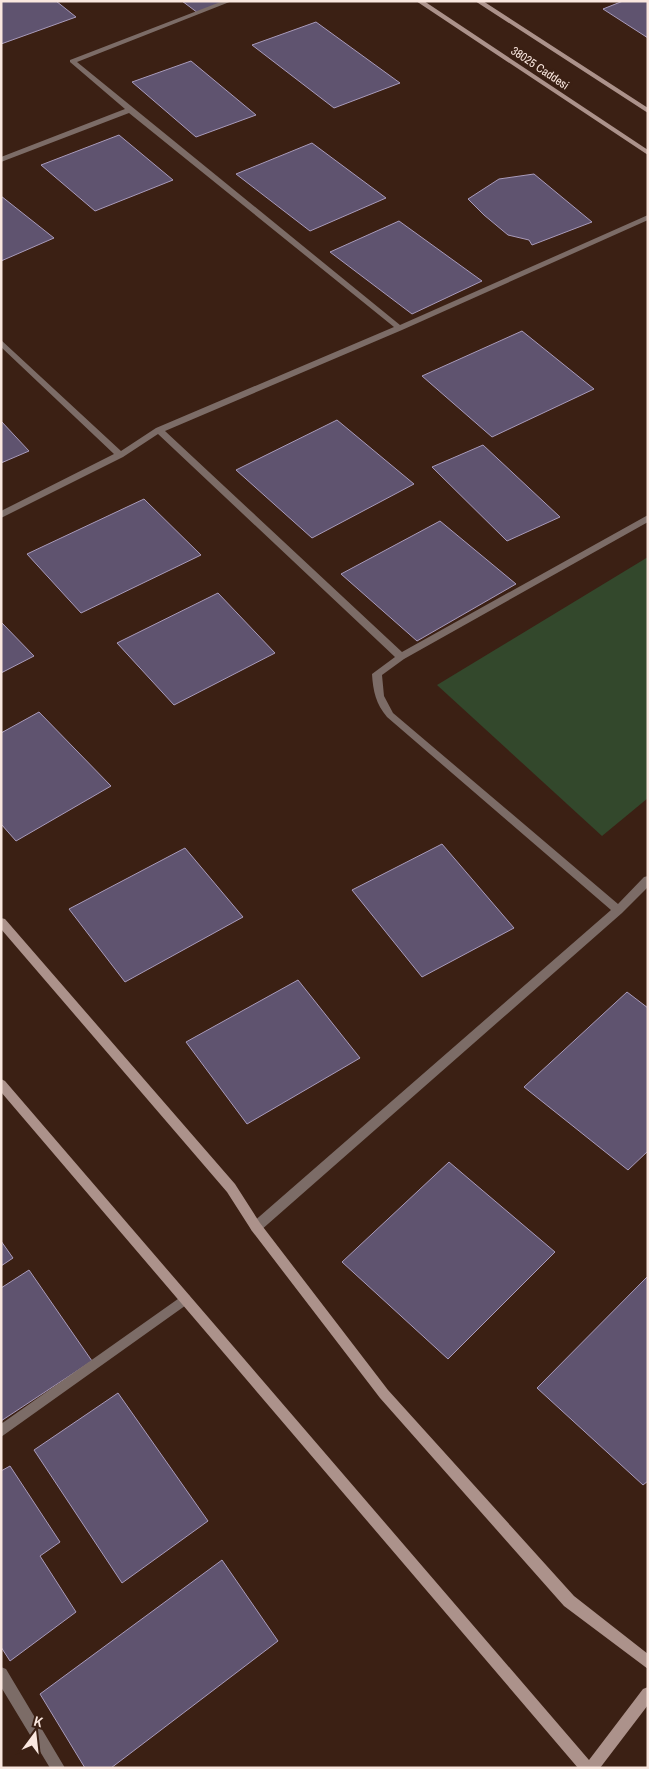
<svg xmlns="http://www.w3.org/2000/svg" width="649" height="1769" viewBox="0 0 649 1769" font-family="'Archivo Narrow',sans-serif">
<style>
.green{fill:#33482c}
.building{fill:#5f536f;stroke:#a99bbb}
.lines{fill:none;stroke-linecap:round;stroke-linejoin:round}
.street{fill:#7c6c67;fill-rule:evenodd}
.secondary{fill:#ac928b;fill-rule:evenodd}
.labels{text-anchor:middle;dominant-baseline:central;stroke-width:5;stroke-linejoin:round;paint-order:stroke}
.far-street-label{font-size:12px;fill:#fae7df;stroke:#3b2014}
</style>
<rect width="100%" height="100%" fill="#3b2014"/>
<!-- green -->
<path class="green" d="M 648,557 L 648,798 L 602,836 L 437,685 Z"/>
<!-- building -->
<path class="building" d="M 1,1 L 56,1 L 76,17 L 1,44 Z
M 182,1 L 228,1 L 198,13 Z
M 623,1 L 648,1 L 648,38 L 603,9 Z
M 316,22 L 400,83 L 334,108 L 252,45 Z
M 191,61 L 256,115 L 196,137 L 132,82 Z
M 119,135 L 173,180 L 95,211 L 41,165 Z
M 312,143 L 386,198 L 310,231 L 236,174 Z
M 534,174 L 592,222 L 532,245 L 529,240 L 508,235 L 484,215 L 468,199 L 499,179 Z
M 1,196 L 54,238 L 1,261 Z
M 399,221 L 482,281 L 412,314 L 330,252 Z
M 522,331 L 594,389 L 492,437 L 422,376 Z
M 337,420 L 414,484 L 312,538 L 236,470 Z
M 1,421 L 29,451 L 1,463 Z
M 483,445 L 560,517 L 507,541 L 432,467 Z
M 144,499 L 201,555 L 81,613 L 27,554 Z
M 440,521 L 516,584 L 417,641 L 341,574 Z
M 218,593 L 275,653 L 174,705 L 117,643 Z
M 1,622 L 34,656 L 1,673 Z
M 39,712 L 111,786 L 16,841 L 1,824 L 1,733 Z
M 442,844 L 514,928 L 422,977 L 352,890 Z
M 185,848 L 243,917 L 125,982 L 69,909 Z
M 298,980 L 360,1058 L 247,1124 L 186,1042 Z
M 627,992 L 648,1008 L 648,1151 L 628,1170 L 524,1087 Z
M 449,1162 L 555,1252 L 448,1359 L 342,1262 Z
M 1,1241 L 13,1258 L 1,1266 Z
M 29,1270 L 92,1361 L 1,1421 L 1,1288 Z
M 648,1276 L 648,1481 L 643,1485 L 537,1388 Z
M 118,1393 L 208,1521 L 122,1583 L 34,1450 Z
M 10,1466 L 60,1542 L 40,1556 L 76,1612 L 10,1661 L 1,1647 L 1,1471 Z
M 222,1560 L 278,1641 L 111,1768 L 85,1768 L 40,1694 Z"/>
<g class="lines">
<!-- street -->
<path class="street" d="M 223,1 L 232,1 L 77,62 L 400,325 L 648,215 L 648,220 L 402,330 L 165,431 L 402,652 L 648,515 L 648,522 L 404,659 L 382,675 L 384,696 L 393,713 L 618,904 L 644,877 L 648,876 L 648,887 L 622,913 L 260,1231 L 256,1232 L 252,1231 L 250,1227 L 252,1223 L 611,910 L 387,717 C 376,704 373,691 372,674 L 395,657 L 158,434 L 123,457 L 1,518 L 1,511 L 114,454 L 1,347 L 1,340 L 121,451 L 156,428 L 394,327 L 129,113 L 1,162 L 1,157 L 125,109 L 70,62 L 70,60 Z
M 185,1294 L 189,1295 L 191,1299 L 189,1303 L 1,1437 L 1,1424 Z
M 1,1667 L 6,1669 L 65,1768 L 50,1768 L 1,1687 Z"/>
<!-- secondary -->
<path class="secondary" d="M 416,1 L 424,1 L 648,150 L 648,155 Z
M 475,1 L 483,1 L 648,108 L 648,113 Z
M 1,918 L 5,919 L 235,1184 L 260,1223 L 388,1390 L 574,1596 L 648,1654 L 648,1669 L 564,1606 L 380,1398 L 252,1231 L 227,1192 L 1,929 Z
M 1,1079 L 5,1081 L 589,1760 L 643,1689 L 648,1687 L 648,1705 L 600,1768 L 578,1768 L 1,1092 Z"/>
</g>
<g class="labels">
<!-- far-street labels -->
<g class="far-street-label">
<text transform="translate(540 68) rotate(34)">38025 Caddesi</text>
</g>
</g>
<!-- border -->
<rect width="649" height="1769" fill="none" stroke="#fae7df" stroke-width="5"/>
<!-- north arrow -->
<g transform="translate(35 1734) rotate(15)" stroke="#3b2014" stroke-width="4" paint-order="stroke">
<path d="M0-4L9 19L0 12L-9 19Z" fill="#fae7df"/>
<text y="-8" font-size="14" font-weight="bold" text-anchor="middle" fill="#fae7df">K</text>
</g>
</svg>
